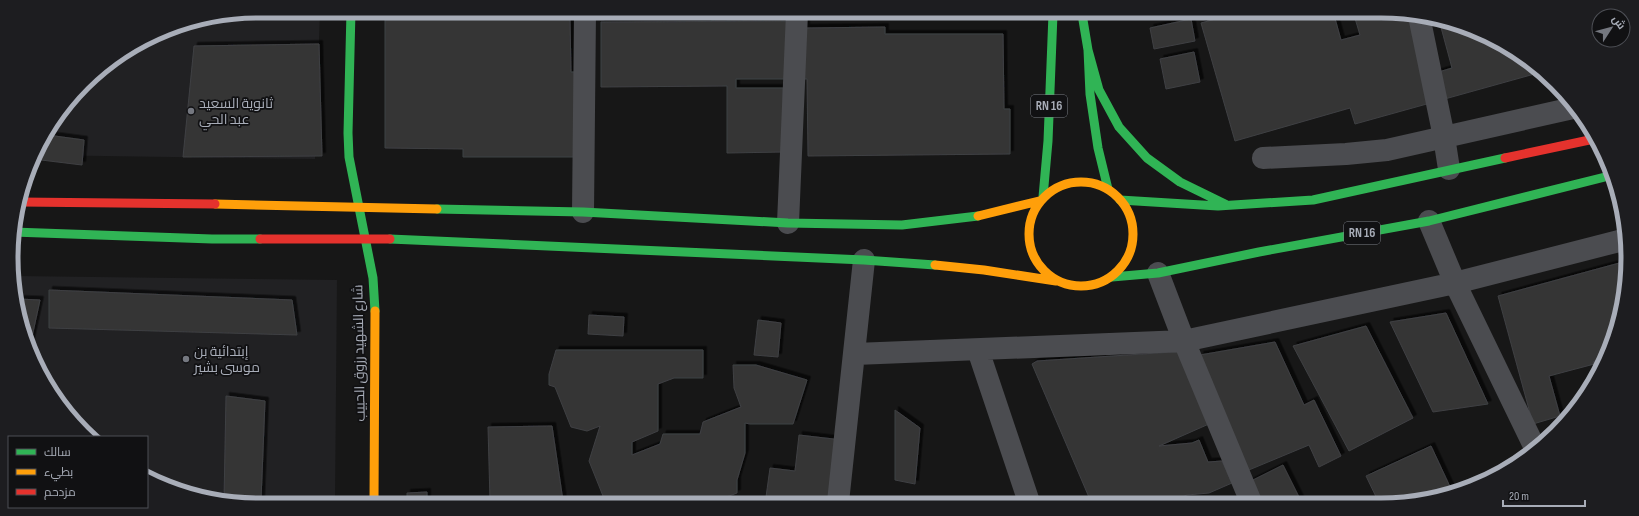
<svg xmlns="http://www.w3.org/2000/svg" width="1639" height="516" viewBox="0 0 1639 516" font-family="'Sofia Sans Condensed',Cairo,sans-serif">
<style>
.built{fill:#212123}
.building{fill:#353536;stroke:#3f4043;filter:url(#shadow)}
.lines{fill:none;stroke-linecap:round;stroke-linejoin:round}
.street{stroke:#4b4c50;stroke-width:22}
.fast{stroke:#30b455;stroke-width:9}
.slow{stroke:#ff9f0a;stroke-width:9}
.jam{stroke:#e5322d;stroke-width:9}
.poi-dot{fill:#757880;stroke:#111113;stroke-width:1.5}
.labels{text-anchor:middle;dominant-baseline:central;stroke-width:3.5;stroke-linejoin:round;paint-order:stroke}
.shield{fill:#111113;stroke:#7b7e86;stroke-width:1}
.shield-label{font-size:13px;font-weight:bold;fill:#a8adb8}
.poi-label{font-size:14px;fill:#a8adb8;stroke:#111113;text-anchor:start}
.street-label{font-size:14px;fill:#a8adb8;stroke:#111113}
.rim{fill:none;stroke:#a8adb8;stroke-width:5}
</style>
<defs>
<filter id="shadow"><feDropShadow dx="3.5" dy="-3.5" stdDeviation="0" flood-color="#0009"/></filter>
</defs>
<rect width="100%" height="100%" fill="#171717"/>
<!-- built -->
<path class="built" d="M 258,11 L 320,11 L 315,159 L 35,155 L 37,149 L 95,72 L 164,30 Z
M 16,276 L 337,280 L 335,500 L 210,500 L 147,474 L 147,437 L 94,437 L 53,395 L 19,322 Z"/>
<!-- building -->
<path class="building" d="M 1230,15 L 1334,15 L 1341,40 L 1360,35 L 1354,15 L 1416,16 L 1432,74 L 1452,68 L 1439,20 L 1518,53 L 1538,73 L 1355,124 L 1350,108 L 1235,141 L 1201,23 Z
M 1191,19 L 1195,41 L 1154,49 L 1150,28 Z
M 385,20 L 570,20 L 571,72 L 583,72 L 586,157 L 463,157 L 463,149 L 385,148 Z
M 806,21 L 806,28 L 885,27 L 885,34 L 1003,34 L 1004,109 L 1010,109 L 1010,154 L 808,156 L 807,79 L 736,79 L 736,88 L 783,88 L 784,152 L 727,153 L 727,86 L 601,87 L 601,22 Z
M 319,44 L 322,156 L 183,157 L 194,46 Z
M 1194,52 L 1200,82 L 1166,89 L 1160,59 Z
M 47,135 L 84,140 L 82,165 L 33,159 L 37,149 Z
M 1623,262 L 1623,306 L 1614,331 L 1612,331 L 1613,335 L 1602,362 L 1549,376 L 1560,416 L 1533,424 L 1498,296 Z
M 49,290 L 292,300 L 297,335 L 49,328 Z
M 18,299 L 40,300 L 30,346 L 19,322 Z
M 1446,313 L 1488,404 L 1433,412 L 1390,322 Z
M 589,315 L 624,317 L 623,336 L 588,334 Z
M 758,320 L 781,323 L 778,357 L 754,355 Z
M 1366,326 L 1413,418 L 1349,451 L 1293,346 Z
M 1275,342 L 1304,405 L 1314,400 L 1341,456 L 1319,467 L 1309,445 L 1244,472 L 1200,355 Z
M 556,350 L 703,350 L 703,378 L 674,378 L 658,384 L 658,431 L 632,442 L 632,455 L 660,444 L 663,434 L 700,434 L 703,422 L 741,407 L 734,388 L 733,365 L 756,365 L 807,380 L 793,424 L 750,424 L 745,423 L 745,453 L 737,480 L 737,493 L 716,501 L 605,501 L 589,461 L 600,426 L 587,431 L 571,427 L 555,387 L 549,385 L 549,374 Z
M 1188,351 L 1218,420 L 1159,446 L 1192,443 L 1199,440 L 1208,462 L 1222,461 L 1232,483 L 1209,493 L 1187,495 L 1169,502 L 1091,502 L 1032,364 L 1037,361 Z
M 1605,356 L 1598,373 L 1593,362 Z
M 226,396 L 265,401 L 261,500 L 224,500 Z
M 895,410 L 920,428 L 915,484 L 895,480 Z
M 552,426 L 563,501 L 490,501 L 488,427 Z
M 799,435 L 842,440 L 834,502 L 795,501 L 766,497 L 770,468 L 795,471 Z
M 1431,446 L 1452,491 L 1413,503 L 1379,503 L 1366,476 Z
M 1283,465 L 1302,503 L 1259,503 L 1249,482 Z
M 427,492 L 427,501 L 407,501 L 407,493 Z"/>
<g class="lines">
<!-- street -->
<path class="street" d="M 1419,16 L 1444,137 L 1449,169
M 1263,158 L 1346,154 L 1387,150 L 1573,108
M 583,212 L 585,12
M 1429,221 L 1455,283 L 1535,448
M 788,223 L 797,13
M 1158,273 L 1184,341 L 1251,502
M 978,350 L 1029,502
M 855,354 L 1184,341 L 1455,283 L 1623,240
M 838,502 L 864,260"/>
<!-- fast -->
<path class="fast" d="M 351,11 L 348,133 L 349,157 L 373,278 L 375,311
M 1082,14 L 1088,50 L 1090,94 L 1098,148 L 1108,189
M 1088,50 L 1099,90 L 1119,127 L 1147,158 L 1180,182 L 1225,204
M 1043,197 L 1048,141 L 1053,14
M 1120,200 L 1218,206 L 1313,200 L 1505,158
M 437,209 L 583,212 L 788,223 L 902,225 L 978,216
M 13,232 L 212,239 L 260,239
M 390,239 L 864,260 L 935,265
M 1112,277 L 1158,273 L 1259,252 L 1429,221 L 1609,176"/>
<!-- slow -->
<path class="slow" d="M1029 234a52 52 0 1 1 104 0a52 52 0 1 1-104 0Z
M 215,204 L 437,209
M 978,216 L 1039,201
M 935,265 L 984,270 L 1056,281
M 374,501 L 375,311"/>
<!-- jam -->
<path class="jam" d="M 1505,158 L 1594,139
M 20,202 L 215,204
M 260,239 L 390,239"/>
</g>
<!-- markers -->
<g class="poi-dot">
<circle cx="191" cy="111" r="4"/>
<circle cx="186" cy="359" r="4"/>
</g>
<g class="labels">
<!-- shield labels -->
<g class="shield">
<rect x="1031" y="95" width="36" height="22" rx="3"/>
<rect x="1344" y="222" width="36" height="22" rx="3"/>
</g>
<g class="shield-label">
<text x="1049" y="106">RN 16</text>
<text x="1362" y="233">RN 16</text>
</g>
<!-- poi labels -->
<g class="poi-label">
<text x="199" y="103">ثانوية السعيد<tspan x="199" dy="16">عبد الحي</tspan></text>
<text x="194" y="351">إبتدائية بن<tspan x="194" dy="16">موسى بشير</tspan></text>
</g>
<!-- street labels -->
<g class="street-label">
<text transform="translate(359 353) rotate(-91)">شارع الشهيد رزوق الحبيب</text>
</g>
</g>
<!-- crop -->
<path d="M0 0H1639V516H0ZM258 18H1381A240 240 0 0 1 1621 258V258A240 240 0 0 1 1381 498H258A240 240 0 0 1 18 258V258A240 240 0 0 1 258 18Z" fill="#1d1d20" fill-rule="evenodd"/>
<path class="rim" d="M258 18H1381A240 240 0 0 1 1621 258V258A240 240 0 0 1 1381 498H258A240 240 0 0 1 18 258V258A240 240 0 0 1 258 18Z"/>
<!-- legend -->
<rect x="8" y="436" width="140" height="72" fill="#111113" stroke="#4d4f55"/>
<rect x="16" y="449" width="20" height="6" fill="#30b455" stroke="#4d4f55"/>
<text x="44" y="456" font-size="12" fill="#a8adb8">سالك</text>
<rect x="16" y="469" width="20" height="6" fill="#ff9f0a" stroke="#4d4f55"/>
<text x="44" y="476" font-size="12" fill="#a8adb8">بطيء</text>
<rect x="16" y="489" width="20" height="6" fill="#e5322d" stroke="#4d4f55"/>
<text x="44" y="496" font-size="12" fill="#a8adb8">مزدحم</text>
<!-- north arrow -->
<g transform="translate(1611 28) rotate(54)"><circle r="19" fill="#111113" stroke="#4d4f55"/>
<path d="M0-3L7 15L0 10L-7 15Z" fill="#757880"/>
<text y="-6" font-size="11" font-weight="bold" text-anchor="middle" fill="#a8adb8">ش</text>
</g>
<!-- scale -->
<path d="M1503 500v6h82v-6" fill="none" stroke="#a8adb8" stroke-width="2"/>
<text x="1509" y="500" font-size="12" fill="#a8adb8" stroke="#111113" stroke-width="3" paint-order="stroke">20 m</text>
</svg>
